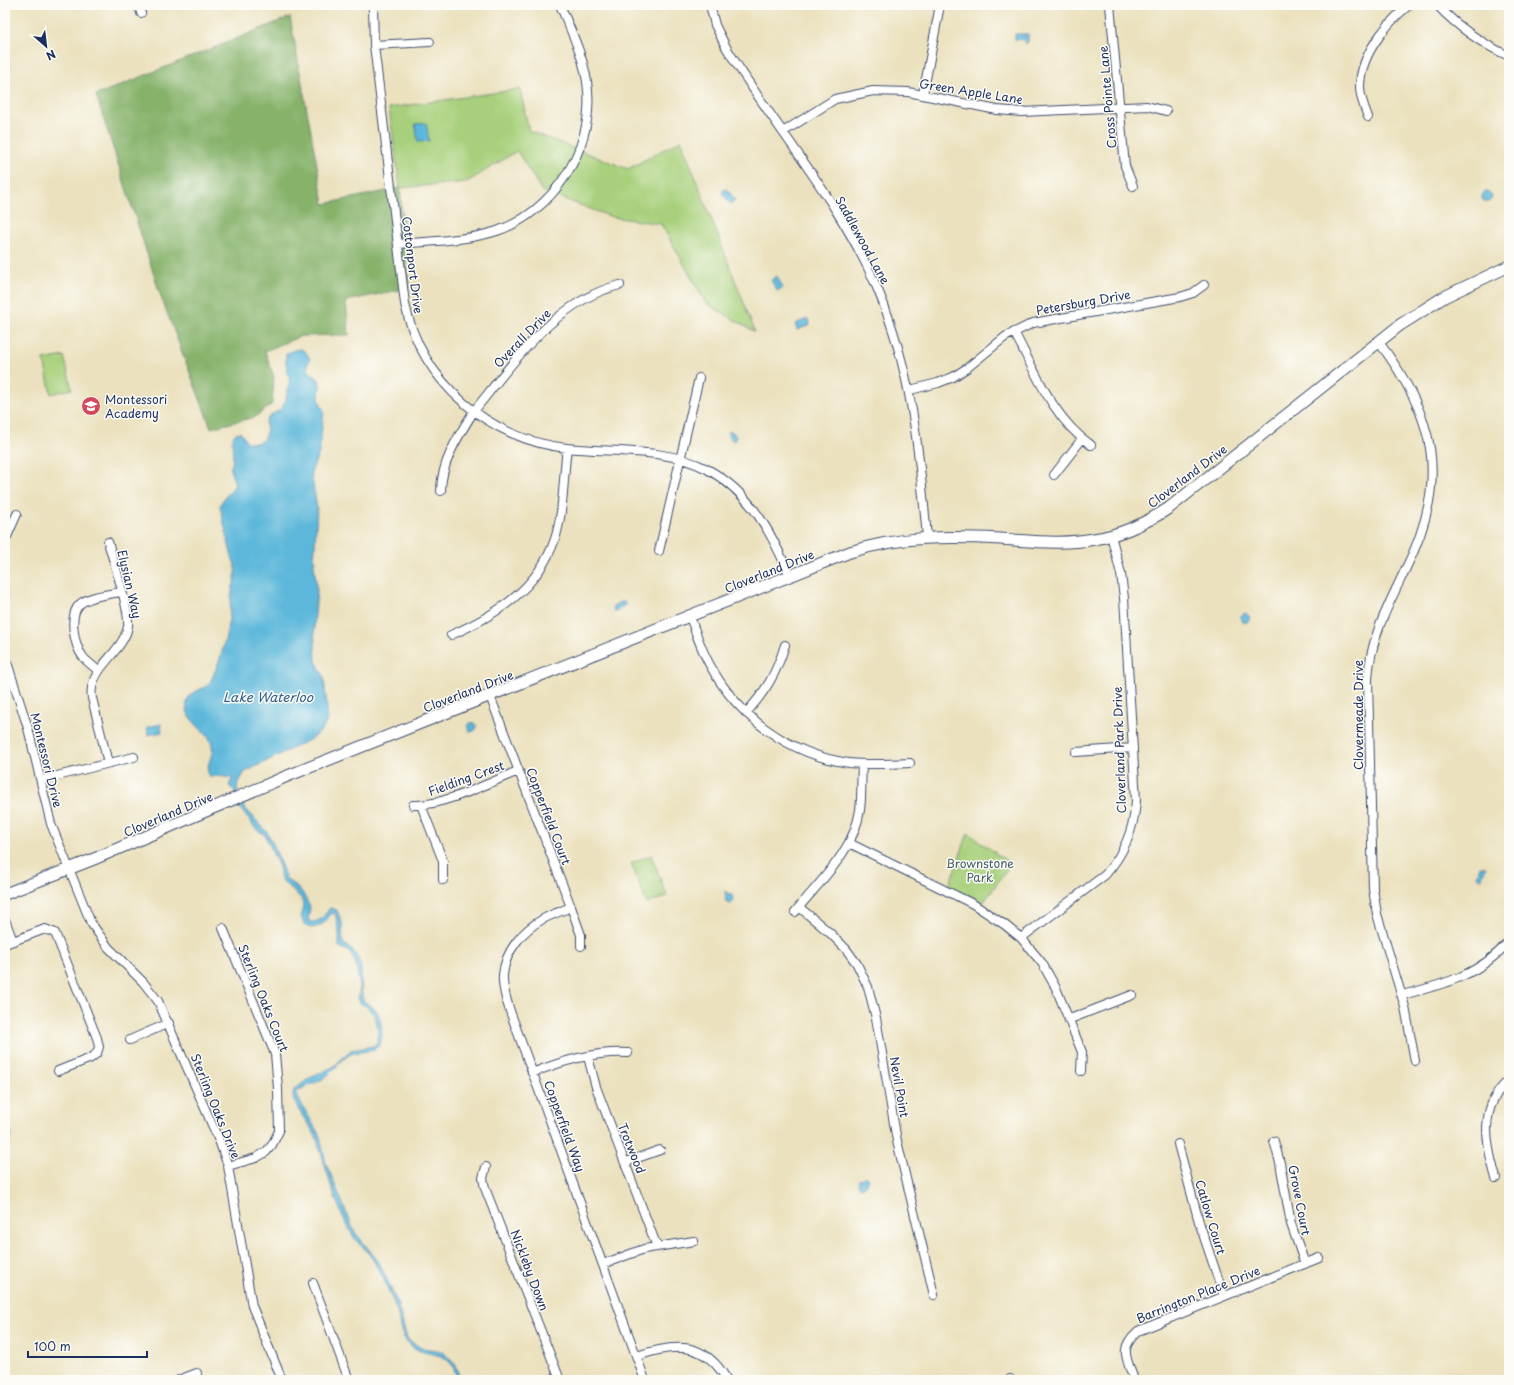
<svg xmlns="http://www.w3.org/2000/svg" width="1514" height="1385" viewBox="0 0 1514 1385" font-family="'Playpen Sans',sans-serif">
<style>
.green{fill:#a8d07b;stroke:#62806c}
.forest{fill:#86b26b;stroke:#507064}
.water{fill:#5cb7da;stroke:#3c739c}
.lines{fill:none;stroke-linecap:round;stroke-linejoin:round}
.street-casing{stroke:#3a4a6c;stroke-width:10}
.secondary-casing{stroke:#3a4a6c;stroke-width:13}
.street{stroke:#fff;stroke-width:8}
.secondary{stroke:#fff;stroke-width:11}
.labels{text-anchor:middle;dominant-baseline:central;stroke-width:3;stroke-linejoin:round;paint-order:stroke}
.street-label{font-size:12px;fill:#1b2f5e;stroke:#fdfcf7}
.poi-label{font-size:12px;fill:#1b2f5e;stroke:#fdfcf7;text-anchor:start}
.park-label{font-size:12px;fill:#455f67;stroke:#fdfcf7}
.water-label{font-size:13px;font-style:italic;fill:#325f89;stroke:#fdfcf7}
</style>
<rect width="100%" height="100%" fill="#fdfcf7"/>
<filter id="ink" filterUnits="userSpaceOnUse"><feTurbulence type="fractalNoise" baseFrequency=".025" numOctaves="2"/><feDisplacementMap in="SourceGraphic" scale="8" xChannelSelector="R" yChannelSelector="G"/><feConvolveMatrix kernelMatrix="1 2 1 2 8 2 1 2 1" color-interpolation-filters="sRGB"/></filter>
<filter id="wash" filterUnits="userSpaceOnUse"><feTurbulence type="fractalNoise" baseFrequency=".012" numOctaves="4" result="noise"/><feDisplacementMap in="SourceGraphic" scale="16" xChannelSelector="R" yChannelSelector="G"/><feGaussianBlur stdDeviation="0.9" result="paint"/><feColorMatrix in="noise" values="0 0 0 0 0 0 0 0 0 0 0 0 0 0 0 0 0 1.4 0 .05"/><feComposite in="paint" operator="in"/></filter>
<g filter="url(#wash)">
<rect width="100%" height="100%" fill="#ebe1be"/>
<!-- green -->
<path class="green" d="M 520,89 L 529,131 L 628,169 L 681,140 L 755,332 L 706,303 L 661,224 L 612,217 L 542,191 L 517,151 L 467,182 L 400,188 L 389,108 Z
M 64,356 L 72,389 L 51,394 L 44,360 Z
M 968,833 L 1011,864 L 983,903 L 949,886 Z
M 651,855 L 667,896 L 647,904 L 631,863 Z"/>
<!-- forest -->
<path class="forest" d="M 290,17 L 324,204 L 400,188 L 409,288 L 346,301 L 349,335 L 301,336 L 265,351 L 274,377 L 272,404 L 255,417 L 211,428 L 161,297 L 96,95 Z"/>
<!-- water -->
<path class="water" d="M 1015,34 L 1028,34 L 1028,42 L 1025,44 L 1024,40 L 1015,39 Z
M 426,123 L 429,141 L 418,142 L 415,124 Z
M 727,189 L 735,200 L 730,204 L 722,193 L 723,190 Z
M1482 197a5 5 0 1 1 10 0a5 5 0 1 1-10 0Z
M 777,276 L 783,288 L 777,291 L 771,280 Z
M 807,319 L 809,320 L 810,325 L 797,330 L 795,324 Z
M 300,349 C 306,351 308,354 310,360 L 307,365 L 308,370 L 319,380 L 320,387 L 319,400 L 324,411 L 319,453 L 311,472 L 317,508 L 314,564 L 317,591 L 314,626 L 316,661 L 324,677 L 328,719 L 322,730 L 311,739 L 245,772 L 237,786 L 240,800 L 244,807 L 266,831 L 272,841 L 286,878 L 302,892 L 310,907 L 308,920 L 311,922 C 322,922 324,915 330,908 L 337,910 L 342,923 L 343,943 C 369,959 358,977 363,1000 C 367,1004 373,1006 377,1011 C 382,1019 385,1043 376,1048 C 368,1053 356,1051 349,1055 C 340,1061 333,1072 324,1078 C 316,1084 305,1085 297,1092 L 299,1100 L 320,1136 L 326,1163 L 354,1231 L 379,1262 L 397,1302 L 406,1335 L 409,1341 L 422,1348 L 438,1350 L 444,1353 L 456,1365 L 460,1380 L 457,1380 C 451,1344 424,1361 408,1343 C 400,1335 400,1322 397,1312 C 393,1300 387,1287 382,1276 C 377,1267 372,1257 366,1250 C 361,1245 355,1241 352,1234 C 335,1206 327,1171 317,1140 C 313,1126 288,1103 294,1090 L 308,1079 L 333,1067 L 351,1050 L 373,1046 L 378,1042 L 378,1028 L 375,1016 L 366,1006 L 361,1004 L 358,999 L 360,987 L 355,962 L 349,951 L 339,947 L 339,931 L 335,913 L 331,914 C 325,922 322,927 311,928 L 304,924 L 301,917 L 304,907 L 301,898 L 281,880 L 279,867 L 265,835 L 256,829 L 242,811 L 238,805 L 235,791 L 229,786 L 232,778 L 217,776 L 212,777 L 208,775 C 205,761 219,753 208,737 C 200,726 181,716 188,699 C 192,689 207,690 211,680 C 224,654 229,626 231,598 C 232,586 237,580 235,565 C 234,561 232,558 231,554 C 227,538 224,522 220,506 C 223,497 231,492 235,484 L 230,470 L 233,460 L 232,440 L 235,434 L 240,432 L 247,442 L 257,443 L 263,440 L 267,430 L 265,422 C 271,412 279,413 283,406 C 287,400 290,383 289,376 C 287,368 285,362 286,354 L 294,350 Z
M 729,431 L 733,432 L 737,438 L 734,442 L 728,435 Z
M 621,602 L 624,602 L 626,604 L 616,612 L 614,611 L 613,606 Z
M1240.5 618a4.5 4.5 0 1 1 9 0a4.5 4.5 0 1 1-9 0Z
M467.5 727a4.5 4.5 0 1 1 9 0a4.5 4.5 0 1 1-9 0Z
M 161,724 L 162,732 L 148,735 L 147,727 Z
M 1480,866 L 1486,867 L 1481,879 L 1477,877 Z
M 725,891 L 732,895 L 733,900 L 731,904 L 726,902 Z
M 5,1115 L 12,1135 L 9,1140 L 5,1142 Z
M 866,1176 L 868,1178 L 865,1186 L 860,1187 L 858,1185 L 859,1180 Z"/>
</g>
<g filter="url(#ink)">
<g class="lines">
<!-- street casing -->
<g class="street-casing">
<path id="street" d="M 139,5 L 141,13
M 373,5 L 374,45 L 405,304 C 421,381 489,440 567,448 C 614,453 664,447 707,469 C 751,493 771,532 790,576
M 710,5 L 715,25 L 726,47 C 775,128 841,202 878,290 C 912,371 919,451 927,537
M 1110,5 L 1125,166 L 1133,186
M 1437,5 C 1457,26 1482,44 1509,56
M 374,45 L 430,42
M 923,95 L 940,5
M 1368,117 C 1364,107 1360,97 1360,87 C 1360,55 1386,24 1409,5
M 783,132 L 835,99 L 873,91 L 908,92 L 997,110 L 1022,112 L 1147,106 L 1166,111
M 398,244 C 430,241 466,241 497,231 C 553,212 593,150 588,91 C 586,61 572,33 560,5
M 1014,332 C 1035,371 1053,419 1091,445
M 1378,341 C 1436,417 1450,480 1406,568 C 1389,604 1370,638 1368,679 L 1373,889 L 1377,914 L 1405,1007 L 1415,1061
M 910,390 L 938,383 L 953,377 L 967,368 L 1005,337 L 1033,323 L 1180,297 L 1193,293 L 1204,285
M 1054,475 L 1082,439
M 441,491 C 441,462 459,435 474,411 C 513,363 556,300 620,285
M 5,541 L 17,514
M 659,551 L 699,378
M 690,617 C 696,633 702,652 711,667 C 739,718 791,755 849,763 C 869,765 890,764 910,763
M 451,635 C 496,615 538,589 555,539 C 564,511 563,478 567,448
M 5,656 L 28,728 L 51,824 L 91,923 L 108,947 L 143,982 L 158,1001 L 220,1143 L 228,1166 L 252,1306 L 282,1380
M 99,671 C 94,667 87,662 83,657 C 74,645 68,615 80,604 C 89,596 109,594 121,592
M 490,696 L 571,907 L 581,935 L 581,946
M 746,713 C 766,691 776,674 785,645
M 1076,752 L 1133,748
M 108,763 L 92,698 C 87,668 124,653 128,626 C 130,611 113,559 108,542
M 41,780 L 134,757
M 413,805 C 441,807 491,782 518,771
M 421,805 L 443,861 L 443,880
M 849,843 L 973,904 L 1005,925 L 1021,938 L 1042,963 L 1056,988 L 1082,1052 L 1081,1071
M 571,907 C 562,911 552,914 543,919 C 523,930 505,951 503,975 C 502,988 507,1002 511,1014 L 645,1380
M 799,907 L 830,933 L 846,949 L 857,964 L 868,987 L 876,1018 L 897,1141 L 934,1295
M 795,912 C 820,881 854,851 860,810 C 862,795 861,779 862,764
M 5,920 L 13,941 L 45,929 L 55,933 L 97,1038 L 99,1047 L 97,1053 L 91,1058 L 58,1071
M 223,928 L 275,1054 L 278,1088 L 279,1131 L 272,1145 L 266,1152 L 256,1158 L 228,1166
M 1021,938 L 1105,875 C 1124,854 1134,830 1136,801 L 1124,598 L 1121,574 L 1111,535
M 5,944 L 13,941
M 1402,995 C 1442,985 1481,975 1509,941
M 1070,1019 L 1132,995
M 130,1040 L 169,1023
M 588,1057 L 596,1087 L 657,1247
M 532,1073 C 562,1061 596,1051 628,1053
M 1274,1141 L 1280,1163 L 1291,1224 L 1305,1264
M 1178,1144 L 1199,1222 L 1224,1296
M 626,1162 L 660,1150
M 486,1167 L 483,1178 L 485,1188 L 560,1380
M 1496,1178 C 1486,1144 1478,1107 1509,1080
M 603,1264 L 644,1249 L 694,1241
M 313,1283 L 349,1380
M 637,1356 C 675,1343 705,1341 727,1380
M 179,1380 L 197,1373
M 1010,1380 L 1010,1379
M 1134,1380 C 1127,1358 1118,1349 1138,1331 L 1319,1258"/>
</g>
<!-- secondary casing -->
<g class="secondary-casing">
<path id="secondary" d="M 5,894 L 94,859 L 285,777 L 850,552 C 900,536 949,536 1000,539 C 1032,541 1063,545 1094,539 C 1121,535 1146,523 1169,508 L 1400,325 L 1444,297 L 1509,266"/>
</g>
<!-- street -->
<use href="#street" class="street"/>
<!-- secondary -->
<use href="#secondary" class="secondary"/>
</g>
</g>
<!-- icons -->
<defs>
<g id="school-disc" transform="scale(1)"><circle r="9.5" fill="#d1495b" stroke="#fdfcf7"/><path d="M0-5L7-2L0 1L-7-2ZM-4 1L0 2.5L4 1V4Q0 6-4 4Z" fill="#fff"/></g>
</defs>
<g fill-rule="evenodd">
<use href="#school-disc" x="91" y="406"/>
</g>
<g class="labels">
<!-- street labels -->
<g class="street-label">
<text transform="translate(971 91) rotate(9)">Green Apple Lane</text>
<text transform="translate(1107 97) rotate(-95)">Cross Pointe Lane</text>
<text transform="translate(863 240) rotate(61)">Saddlewood Lane</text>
<text transform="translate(413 265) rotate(83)">Cottonport Drive</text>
<text transform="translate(1083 302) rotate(-10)">Petersburg Drive</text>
<text transform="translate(522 338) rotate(-46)">Overall Drive</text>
<text transform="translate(1187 476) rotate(-37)">Cloverland Drive</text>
<text transform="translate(769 571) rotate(-22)">Cloverland Drive</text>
<text transform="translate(130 584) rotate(77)">Elysian Way</text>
<text transform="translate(468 691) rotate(-21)">Cloverland Drive</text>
<text transform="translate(1358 715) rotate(-90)">Clovermeade Drive</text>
<text transform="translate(1119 750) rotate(-92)">Cloverland Park Drive</text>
<text transform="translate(47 760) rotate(76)">Montessori Drive</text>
<text transform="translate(466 778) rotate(-20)">Fielding Crest</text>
<text transform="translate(168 814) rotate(-23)">Cloverland Drive</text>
<text transform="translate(549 816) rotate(69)">Copperfield Court</text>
<text transform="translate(264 998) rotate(68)">Sterling Oaks Court</text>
<text transform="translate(900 1087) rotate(80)">Nevil Point</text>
<text transform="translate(216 1106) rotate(68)">Sterling Oaks Drive</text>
<text transform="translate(565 1126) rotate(70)">Copperfield Way</text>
<text transform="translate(632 1148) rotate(68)">Trotwood</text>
<text transform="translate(1300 1200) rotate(79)">Grove Court</text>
<text transform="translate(1211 1217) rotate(73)">Catlow Court</text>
<text transform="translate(530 1270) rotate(69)">Nickleby Down</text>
<text transform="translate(1198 1294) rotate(-22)">Barrington Place Drive</text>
</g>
<!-- poi labels -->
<g class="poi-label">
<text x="105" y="399">Montessori<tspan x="105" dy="14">Academy</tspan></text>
</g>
<!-- park labels -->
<g class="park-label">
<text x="980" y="863">Brownstone<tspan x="980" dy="14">Park</tspan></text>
</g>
<!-- water labels -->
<g class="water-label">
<text x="268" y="696">Lake Waterloo</text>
</g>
</g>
<!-- margin -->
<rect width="1514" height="1385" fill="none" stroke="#fdfcf7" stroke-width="20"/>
<!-- north arrow -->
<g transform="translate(46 46) rotate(152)" stroke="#fdfcf7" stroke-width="3" paint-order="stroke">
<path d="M0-3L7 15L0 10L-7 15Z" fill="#1b2f5e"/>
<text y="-6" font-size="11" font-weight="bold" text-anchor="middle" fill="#1b2f5e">N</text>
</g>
<!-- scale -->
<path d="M28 1351v6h119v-6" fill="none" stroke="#1b2f5e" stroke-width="2"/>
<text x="34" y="1351" font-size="12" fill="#1b2f5e" stroke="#fdfcf7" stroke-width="3" paint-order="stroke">100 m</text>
</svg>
